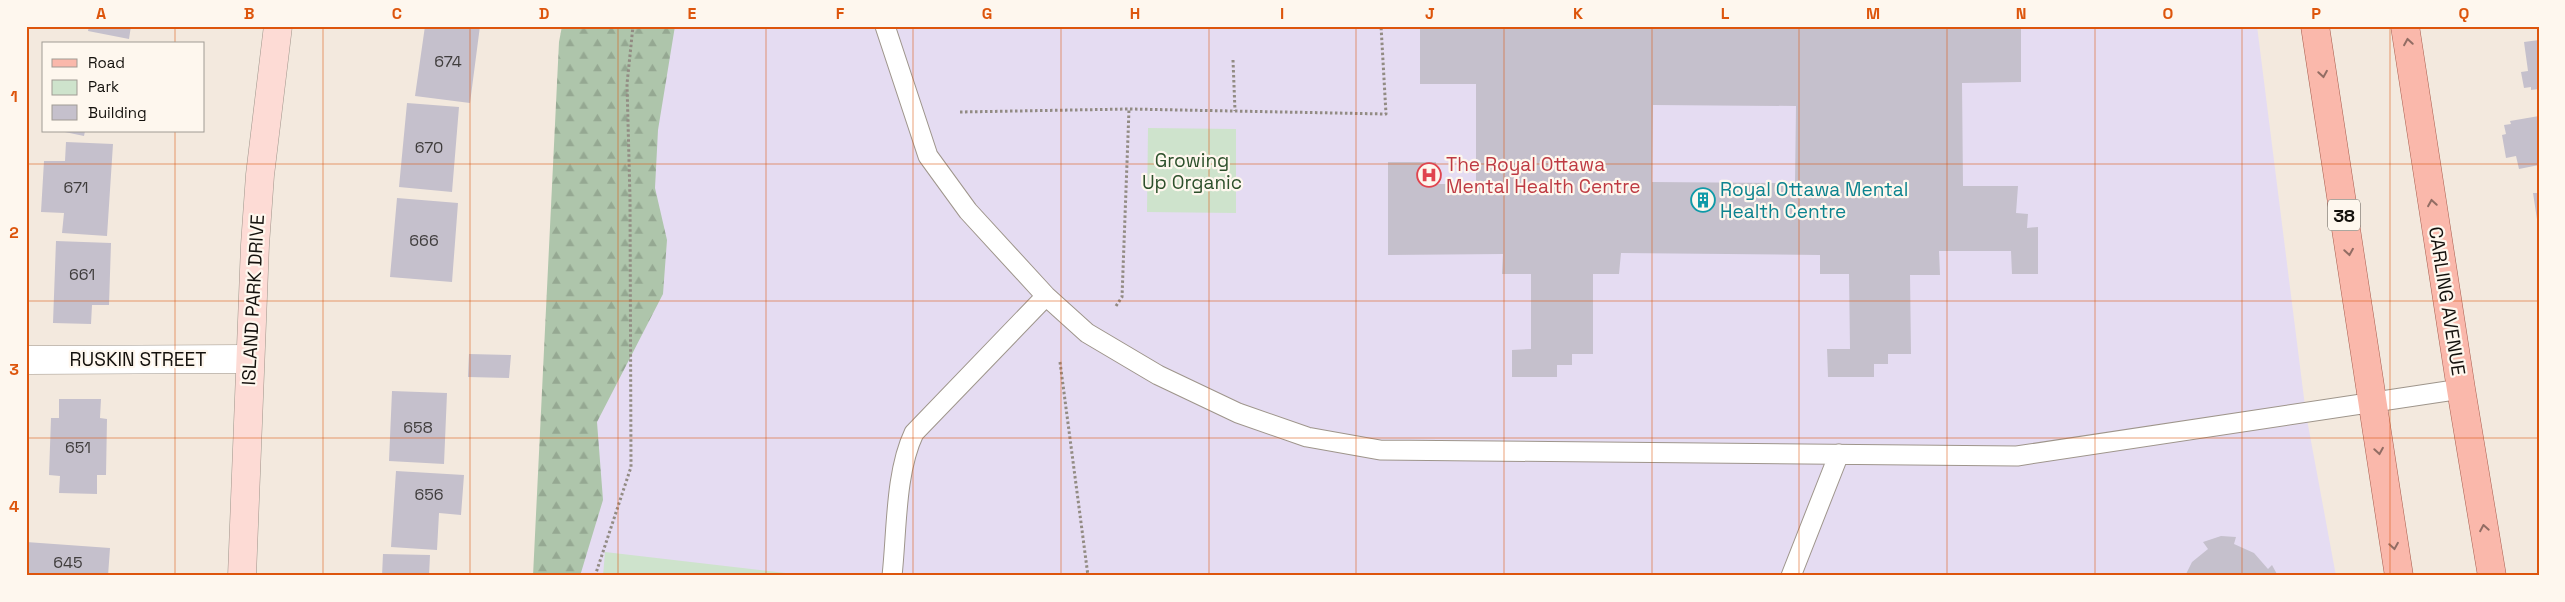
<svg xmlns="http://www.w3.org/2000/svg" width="2565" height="602" viewBox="0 0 2565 602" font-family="'Space Grotesk',sans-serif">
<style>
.medical{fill:#e5dcf2}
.green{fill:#cee3cc}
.forest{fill:url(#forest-firs)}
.building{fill:#c5c0cc;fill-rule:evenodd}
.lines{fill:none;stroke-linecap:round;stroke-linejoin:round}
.service-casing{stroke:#9e958b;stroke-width:21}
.minor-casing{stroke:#9e958b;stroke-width:29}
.secondary-casing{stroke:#9e958b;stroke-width:29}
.primary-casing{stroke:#a85e4f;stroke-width:29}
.path{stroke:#928b83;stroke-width:3;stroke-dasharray:2.5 2.5;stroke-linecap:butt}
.service{stroke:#fff;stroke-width:19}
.minor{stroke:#fff;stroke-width:28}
.secondary{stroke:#fddbd5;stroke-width:28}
.primary{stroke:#fab8ab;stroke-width:28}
.oneway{stroke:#926d64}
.grid{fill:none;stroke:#dd550c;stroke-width:1;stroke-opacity:0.55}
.labels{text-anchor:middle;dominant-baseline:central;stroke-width:4.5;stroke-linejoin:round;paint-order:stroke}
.number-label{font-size:16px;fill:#403d3d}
.shield{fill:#fef7ee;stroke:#5a5650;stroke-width:1}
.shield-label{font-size:18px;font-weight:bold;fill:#14110d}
.park-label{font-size:19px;fill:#2d502b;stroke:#fef7ee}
.health-label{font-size:19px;fill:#be3a42;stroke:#fef7ee;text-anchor:start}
.culture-label{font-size:19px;fill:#0d838f;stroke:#fef7ee;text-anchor:start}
.street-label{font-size:19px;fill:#14110d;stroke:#fef7ee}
.neatline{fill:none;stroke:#dd550c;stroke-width:2}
.grid-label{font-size:16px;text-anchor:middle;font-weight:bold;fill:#dd550c}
</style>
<defs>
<pattern id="forest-firs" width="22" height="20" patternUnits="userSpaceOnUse" patternTransform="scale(1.25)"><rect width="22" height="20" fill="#aec5ab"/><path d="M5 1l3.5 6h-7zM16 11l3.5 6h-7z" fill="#95a892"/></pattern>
</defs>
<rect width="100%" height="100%" fill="#f3e9de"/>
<!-- medical -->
<path class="medical" d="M 594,26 L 2257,26 L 2306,414 L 2336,576 L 568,576 Z"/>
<!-- green -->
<path class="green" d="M 1148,128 L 1236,129 L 1236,213 L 1147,212 Z
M 605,552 L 811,576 L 603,576 Z"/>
<!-- forest -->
<path class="forest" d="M 562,26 L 675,26 L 658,130 L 655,188 L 667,240 L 663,294 L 597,422 L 603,500 L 580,576 L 533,576 L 559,42 Z"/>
<!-- building -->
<path class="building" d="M 89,26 L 131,26 L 129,39 L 88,31 Z
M 425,26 L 480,26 L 470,103 L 415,96 Z
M 1420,26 L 2021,26 L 2021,82 L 1962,83 L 1963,186 L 2018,186 L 2016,213 L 2028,214 L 2027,228 L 2038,227 L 2038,274 L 2012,274 L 2011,251 L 1939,251 L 1940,275 L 1910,275 L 1911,354 L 1888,354 L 1888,364 L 1874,364 L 1874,377 L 1828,377 L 1827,349 L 1850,349 L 1849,274 L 1820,274 L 1820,255 L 1621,253 L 1619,274 L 1593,274 L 1593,354 L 1572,354 L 1572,365 L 1557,365 L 1557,377 L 1512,377 L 1512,350 L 1531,349 L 1531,274 L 1502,274 L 1503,254 L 1388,255 L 1388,162 L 1436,162 L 1436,184 L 1476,184 L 1476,84 L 1420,84 ZM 1653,105 L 1796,106 L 1795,183 L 1652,182 Z
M 2539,40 L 2539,89 L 2531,90 L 2531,87 L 2524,88 L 2521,72 L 2528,71 L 2524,42 Z
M 407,103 L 459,107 L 452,192 L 399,187 Z
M 2539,116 L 2539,165 L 2519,169 L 2516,156 L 2506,158 L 2502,135 L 2506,134 L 2504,125 L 2511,124 L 2510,121 Z
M 60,131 L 85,131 L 84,136 Z
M 66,142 L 113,144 L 107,236 L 62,233 L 64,213 L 41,212 L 44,161 L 65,161 Z
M 2533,193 L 2539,193 L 2539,226 L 2538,226 Z
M 397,198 L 458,203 L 452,282 L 390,277 Z
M 56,241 L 111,243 L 109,305 L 92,305 L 91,324 L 53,323 Z
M 469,354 L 511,355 L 509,378 L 468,377 Z
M 392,391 L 447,393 L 444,464 L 389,461 Z
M 59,399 L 101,399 L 100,418 L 107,419 L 106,475 L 97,475 L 97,494 L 59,493 L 60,476 L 49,475 L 51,418 L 59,418 Z
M 396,471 L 464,475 L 461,515 L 439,513 L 437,550 L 391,547 Z
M 2221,536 L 2236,537 L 2234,544 L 2254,553 L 2268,569 L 2272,565 L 2278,576 L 2185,576 L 2192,562 L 2208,549 L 2203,542 Z
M 26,542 L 110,548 L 108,576 L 26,576 Z
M 383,554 L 430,555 L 429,576 L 382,576 Z"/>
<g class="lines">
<!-- service casing -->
<g class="service-casing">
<path id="service" d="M 885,26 L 928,156 L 968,211 L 1046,296 L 1087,333 L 1158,375 L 1238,413 L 1307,437 L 1380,450 L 2017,456 L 2461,389
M 892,576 C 897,531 895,473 914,433 L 1046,296
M 1791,576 L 1839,454"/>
</g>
<!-- minor casing -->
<g class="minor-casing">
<path id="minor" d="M 26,360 L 249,359"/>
</g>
<!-- secondary casing -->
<g class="secondary-casing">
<path id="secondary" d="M 242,576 L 255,245 L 260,175 L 278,26"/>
</g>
<!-- primary casing -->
<g class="primary-casing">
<path id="primary" d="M 2315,26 L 2399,576
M 2405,26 L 2461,389 L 2492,576"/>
</g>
<!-- path -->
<path class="path" d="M 1233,60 L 1235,111
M 960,112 L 1129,109 L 1386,114 L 1381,26
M 1116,306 L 1122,297 L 1129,109
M 1060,362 L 1088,576
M 595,576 L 631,467 L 630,198 L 627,84 L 633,26"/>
<!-- service -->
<use href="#service" class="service"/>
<!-- minor -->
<use href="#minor" class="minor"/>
<!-- secondary -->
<use href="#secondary" class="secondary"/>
<!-- primary -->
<use href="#primary" class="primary"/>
</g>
<!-- one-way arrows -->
<defs><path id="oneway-chevron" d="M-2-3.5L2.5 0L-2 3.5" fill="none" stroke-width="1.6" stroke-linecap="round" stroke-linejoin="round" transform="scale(1.25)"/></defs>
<g class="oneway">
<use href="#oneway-chevron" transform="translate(2408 42) rotate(-99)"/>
<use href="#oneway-chevron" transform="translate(2323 74) rotate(81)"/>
<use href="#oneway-chevron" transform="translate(2432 203) rotate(-99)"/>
<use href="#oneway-chevron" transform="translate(2349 252) rotate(81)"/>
<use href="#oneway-chevron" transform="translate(2379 451) rotate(81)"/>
<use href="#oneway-chevron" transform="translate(2484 528) rotate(-100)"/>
<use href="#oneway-chevron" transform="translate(2394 546) rotate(81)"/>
</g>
<!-- grid -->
<path class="grid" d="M 175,26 L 175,44M 323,26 L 323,576M 470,26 L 470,576M 618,26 L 618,576M 766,26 L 766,576M 913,26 L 913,576M 1061,26 L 1061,576M 1209,26 L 1209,576M 1356,26 L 1356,576M 1504,26 L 1504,576M 1652,26 L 1652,576M 1799,26 L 1799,576M 1947,26 L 1947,576M 2095,26 L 2095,576M 2242,26 L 2242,576M 2390,26 L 2390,576M 175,131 L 175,576M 26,164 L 2539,164M 26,301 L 2539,301M 26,438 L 2539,438"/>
<!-- icons -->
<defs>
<g id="hospital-ring" transform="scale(1.25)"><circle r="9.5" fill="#fef7ee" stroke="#e0444e" stroke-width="1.5"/><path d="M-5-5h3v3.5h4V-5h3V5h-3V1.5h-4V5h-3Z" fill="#e0444e"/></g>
<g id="building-ring" transform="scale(1.25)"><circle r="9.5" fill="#fef7ee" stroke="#0f9aa8" stroke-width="1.5"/><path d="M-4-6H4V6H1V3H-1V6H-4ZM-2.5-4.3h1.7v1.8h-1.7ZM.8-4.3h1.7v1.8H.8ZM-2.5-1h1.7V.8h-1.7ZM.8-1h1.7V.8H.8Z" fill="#0f9aa8"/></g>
</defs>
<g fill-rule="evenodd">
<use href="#hospital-ring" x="1429" y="175"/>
<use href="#building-ring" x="1703" y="200"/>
</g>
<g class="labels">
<!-- number labels -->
<g class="number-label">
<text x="448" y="61">674</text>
<text x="429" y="147">670</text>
<text x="76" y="187">671</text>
<text x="424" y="240">666</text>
<text x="82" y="274">661</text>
<text x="418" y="427">658</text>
<text x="78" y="447">651</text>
<text x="429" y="494">656</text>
<text x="68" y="562">645</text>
</g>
<!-- shield labels -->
<rect class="shield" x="2328" y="199.5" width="32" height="31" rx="4"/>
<g class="shield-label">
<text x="2344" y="215">38</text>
</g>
<!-- park labels -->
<g class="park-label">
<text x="1192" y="160">Growing<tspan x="1192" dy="22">Up Organic</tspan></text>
</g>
<!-- health labels -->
<g class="health-label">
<text x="1446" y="164">The Royal Ottawa<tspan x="1446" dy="22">Mental Health Centre</tspan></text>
</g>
<!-- culture labels -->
<g class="culture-label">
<text x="1720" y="189">Royal Ottawa Mental<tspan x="1720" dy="22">Health Centre</tspan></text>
</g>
<!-- street labels -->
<g class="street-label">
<text transform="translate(253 300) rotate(-87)">ISLAND PARK DRIVE</text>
<text transform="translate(2447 301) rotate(81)">CARLING AVENUE</text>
<text x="138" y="359">RUSKIN STREET</text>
</g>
</g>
<!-- border -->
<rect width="2565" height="602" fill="none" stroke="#fef7ee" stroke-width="55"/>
<!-- legend -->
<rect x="42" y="42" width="162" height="90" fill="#fef7ee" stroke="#a09b94"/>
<rect x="52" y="59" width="25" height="8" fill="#fab8ab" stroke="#a09b94"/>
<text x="88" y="68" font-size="15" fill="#14110d">Road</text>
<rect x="52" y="80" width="25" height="15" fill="#cee3cc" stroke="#a09b94"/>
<text x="88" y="92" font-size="15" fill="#14110d">Park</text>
<rect x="52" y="105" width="25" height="15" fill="#c5c0cc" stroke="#a09b94"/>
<text x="88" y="118" font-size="15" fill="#14110d">Building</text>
<rect x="28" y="28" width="2510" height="546" class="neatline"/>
<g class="grid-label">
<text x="101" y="19">A</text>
<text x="249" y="19">B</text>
<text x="397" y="19">C</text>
<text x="544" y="19">D</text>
<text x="692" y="19">E</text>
<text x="840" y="19">F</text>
<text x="987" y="19">G</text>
<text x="1135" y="19">H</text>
<text x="1282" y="19">I</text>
<text x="1430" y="19">J</text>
<text x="1578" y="19">K</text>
<text x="1725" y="19">L</text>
<text x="1873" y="19">M</text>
<text x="2021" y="19">N</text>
<text x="2168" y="19">O</text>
<text x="2316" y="19">P</text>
<text x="2464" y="19">Q</text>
<text x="14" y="102">1</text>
<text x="14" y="238">2</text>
<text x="14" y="375">3</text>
<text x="14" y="512">4</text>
</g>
</svg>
